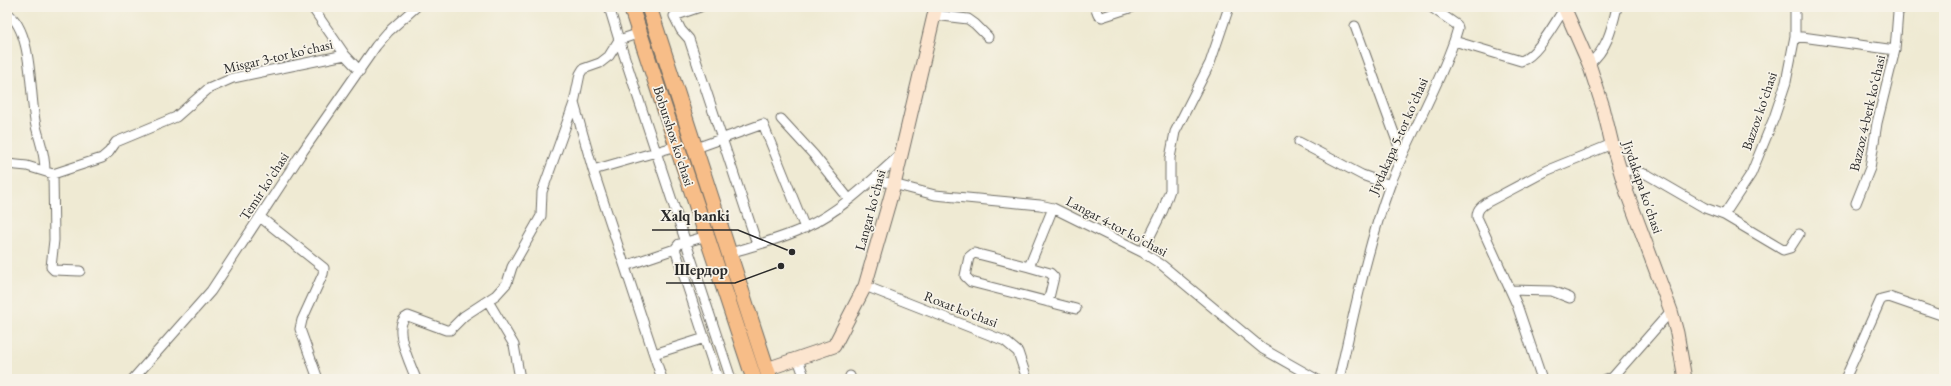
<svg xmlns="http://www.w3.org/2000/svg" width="1951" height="386" viewBox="0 0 1951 386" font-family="'EB Garamond',serif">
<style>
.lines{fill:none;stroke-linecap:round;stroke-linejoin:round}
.street-casing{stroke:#706e66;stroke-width:11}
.secondary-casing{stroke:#706e66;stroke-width:15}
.primary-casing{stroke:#706e66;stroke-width:17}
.street{stroke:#fff;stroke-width:9}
.secondary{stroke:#fce5cf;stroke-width:13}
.primary{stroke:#f7bd88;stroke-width:15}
.labels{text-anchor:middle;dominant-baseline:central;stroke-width:3.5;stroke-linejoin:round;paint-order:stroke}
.street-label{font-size:14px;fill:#2b2b2b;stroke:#f7f3e8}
.leader{fill:none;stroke:#2b2b2b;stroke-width:1.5}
.callout-dot{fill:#2b2b2b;stroke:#f7f3e8;stroke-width:1.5}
.callout-label{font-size:15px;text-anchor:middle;font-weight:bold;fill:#2b2b2b;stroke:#f7f3e8;stroke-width:3.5;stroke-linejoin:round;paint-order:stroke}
</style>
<rect width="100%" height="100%" fill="#f7f3e8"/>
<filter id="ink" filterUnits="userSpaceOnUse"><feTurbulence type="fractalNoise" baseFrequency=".025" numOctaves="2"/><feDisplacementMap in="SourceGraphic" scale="8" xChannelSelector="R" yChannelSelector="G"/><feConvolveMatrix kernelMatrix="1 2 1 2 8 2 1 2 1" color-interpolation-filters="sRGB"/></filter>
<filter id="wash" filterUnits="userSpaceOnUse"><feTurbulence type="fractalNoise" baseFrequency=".012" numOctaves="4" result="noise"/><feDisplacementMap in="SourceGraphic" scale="16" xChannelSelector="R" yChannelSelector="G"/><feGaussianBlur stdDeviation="0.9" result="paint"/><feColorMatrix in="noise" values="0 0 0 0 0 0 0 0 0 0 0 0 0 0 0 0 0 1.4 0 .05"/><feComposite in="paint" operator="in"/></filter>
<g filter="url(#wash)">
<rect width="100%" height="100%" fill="#efead3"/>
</g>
<g filter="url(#ink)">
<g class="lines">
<!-- street casing -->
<g class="street-casing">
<path id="street" d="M 312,7 L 345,55 L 360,71
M 700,7 L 674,16 L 681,30 L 689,39 L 757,244
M 1095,7 L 1098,15 L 1102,17 L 1133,7
M 1431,7 L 1457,25 L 1458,28 L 1454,41
M 7,13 C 34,31 29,96 36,126 C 40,143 45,152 45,171
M 934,15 L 968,19 L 975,24 L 988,37
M 1355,26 L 1402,155
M 640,33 L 619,40 L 731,379
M 1795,36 L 1895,50
M 1589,64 C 1607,50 1612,28 1617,7
M 574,103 L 593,170 L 662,379
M 781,119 L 814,155 L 849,199
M 1299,142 L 1362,175 L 1390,185
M 696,148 L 763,124 L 805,228
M 7,164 L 27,166 L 53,174 L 102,158 L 109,152 L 116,142 L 176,117 L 208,89 L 233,78 L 345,55
M 593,170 L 677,146
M 1620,171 L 1630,170 L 1648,175 L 1705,208 L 1724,215 L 1783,250 L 1790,248 L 1799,234
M 53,174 L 54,240 L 51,267 L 54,270 L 80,271
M 874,179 L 935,195 L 1040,205 L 1053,208 L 1142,252 L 1162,265 L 1263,349 L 1316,379
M 1856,203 L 1870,168 L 1877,123 L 1895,50 L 1898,12 L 1903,7
M 1053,208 L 1029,267 L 974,253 L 969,257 L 965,276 L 971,282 L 1076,309
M 1724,215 L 1751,174 L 1774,118 L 1786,82 L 1795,36 L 1795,7
M 260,217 L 324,268 L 323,274 L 302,320 L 300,329 L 318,379
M 707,236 L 679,244 L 675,249 L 718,379
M 1142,252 L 1163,210 L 1170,190 L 1170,158 L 1175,132 L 1210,63 L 1229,7
M 730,253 C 755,245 782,239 806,227 C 841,211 872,180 901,154
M 625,266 L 675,249
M 1029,267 L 1050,273 L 1054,277 L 1048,302
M 865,286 L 1005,341 L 1018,352 L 1027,379
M 1511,290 L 1552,291 L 1570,298
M 488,301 L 514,345 L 520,379
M 654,354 L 705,338
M 798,359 L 805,379
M 850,376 L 851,379
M 133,379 L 211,291 L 303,151 L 376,46 L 388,32 L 416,7
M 416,379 C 411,365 390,324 408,316 L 446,330 L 450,330 L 464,316 L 496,295 L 507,283 L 512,267 L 541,216 L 542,192 L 574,103 L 580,74 L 583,69 L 600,63 L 609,56 L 619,40 L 609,7
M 1339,379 C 1354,314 1367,248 1390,185 C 1409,136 1437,90 1454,41 L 1521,61 C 1537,56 1554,24 1564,9
M 1542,379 L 1517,305 L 1477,217 C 1477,210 1480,207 1486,203 L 1548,170 L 1612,144
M 1605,379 L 1613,377 L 1671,311
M 1845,379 L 1881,299 L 1889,297 L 1944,316"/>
</g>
<!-- secondary casing -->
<g class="secondary-casing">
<path id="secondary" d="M 1564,7 L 1589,64 L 1603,107 L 1612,144 L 1627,193 L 1671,311 L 1677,333 L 1685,379
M 767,369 L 834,346 L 865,286 L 894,185 L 936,7"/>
</g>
<!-- primary casing -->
<g class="primary-casing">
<path id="primary" d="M 631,7 L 754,379
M 649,7 L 770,379"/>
</g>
<!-- street -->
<use href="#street" class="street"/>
<!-- secondary -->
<use href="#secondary" class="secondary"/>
<!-- primary -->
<use href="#primary" class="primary"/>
</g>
</g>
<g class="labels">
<!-- street labels -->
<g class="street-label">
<text transform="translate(278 56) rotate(-13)">Misgar 3-tor koʻchasi</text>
<text transform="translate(1759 111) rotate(-71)">Bazzoz koʻchasi</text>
<text transform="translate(1867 113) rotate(-77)">Bazzoz 4-berk koʻchasi</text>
<text transform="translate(674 136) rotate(72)">Boburshox ko'chasi</text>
<text transform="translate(1398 136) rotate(-66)">Jiydakapa 5-tor koʻchasi</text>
<text transform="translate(264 186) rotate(-57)">Temir ko'chasi</text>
<text transform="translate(1643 187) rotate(71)">Jiydakapa ko'chasi</text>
<text transform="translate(870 210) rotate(-75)">Langar koʻchasi</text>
<text transform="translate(1117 226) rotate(28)">Langar 4-tor koʻchasi</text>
<text transform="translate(961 309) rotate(21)">Roxat koʻchasi</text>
</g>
</g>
<!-- callouts -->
<path class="leader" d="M792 252L738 230H652M781 266L735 283H666"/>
<g class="callout-dot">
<circle cx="792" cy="252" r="4"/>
<circle cx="781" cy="266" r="4"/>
</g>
<g class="callout-label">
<text x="695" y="221">Xalq banki</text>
<text x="701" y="275">Шердор</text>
</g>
<!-- margin -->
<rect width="1951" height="386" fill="none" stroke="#f7f3e8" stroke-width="24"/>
</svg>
